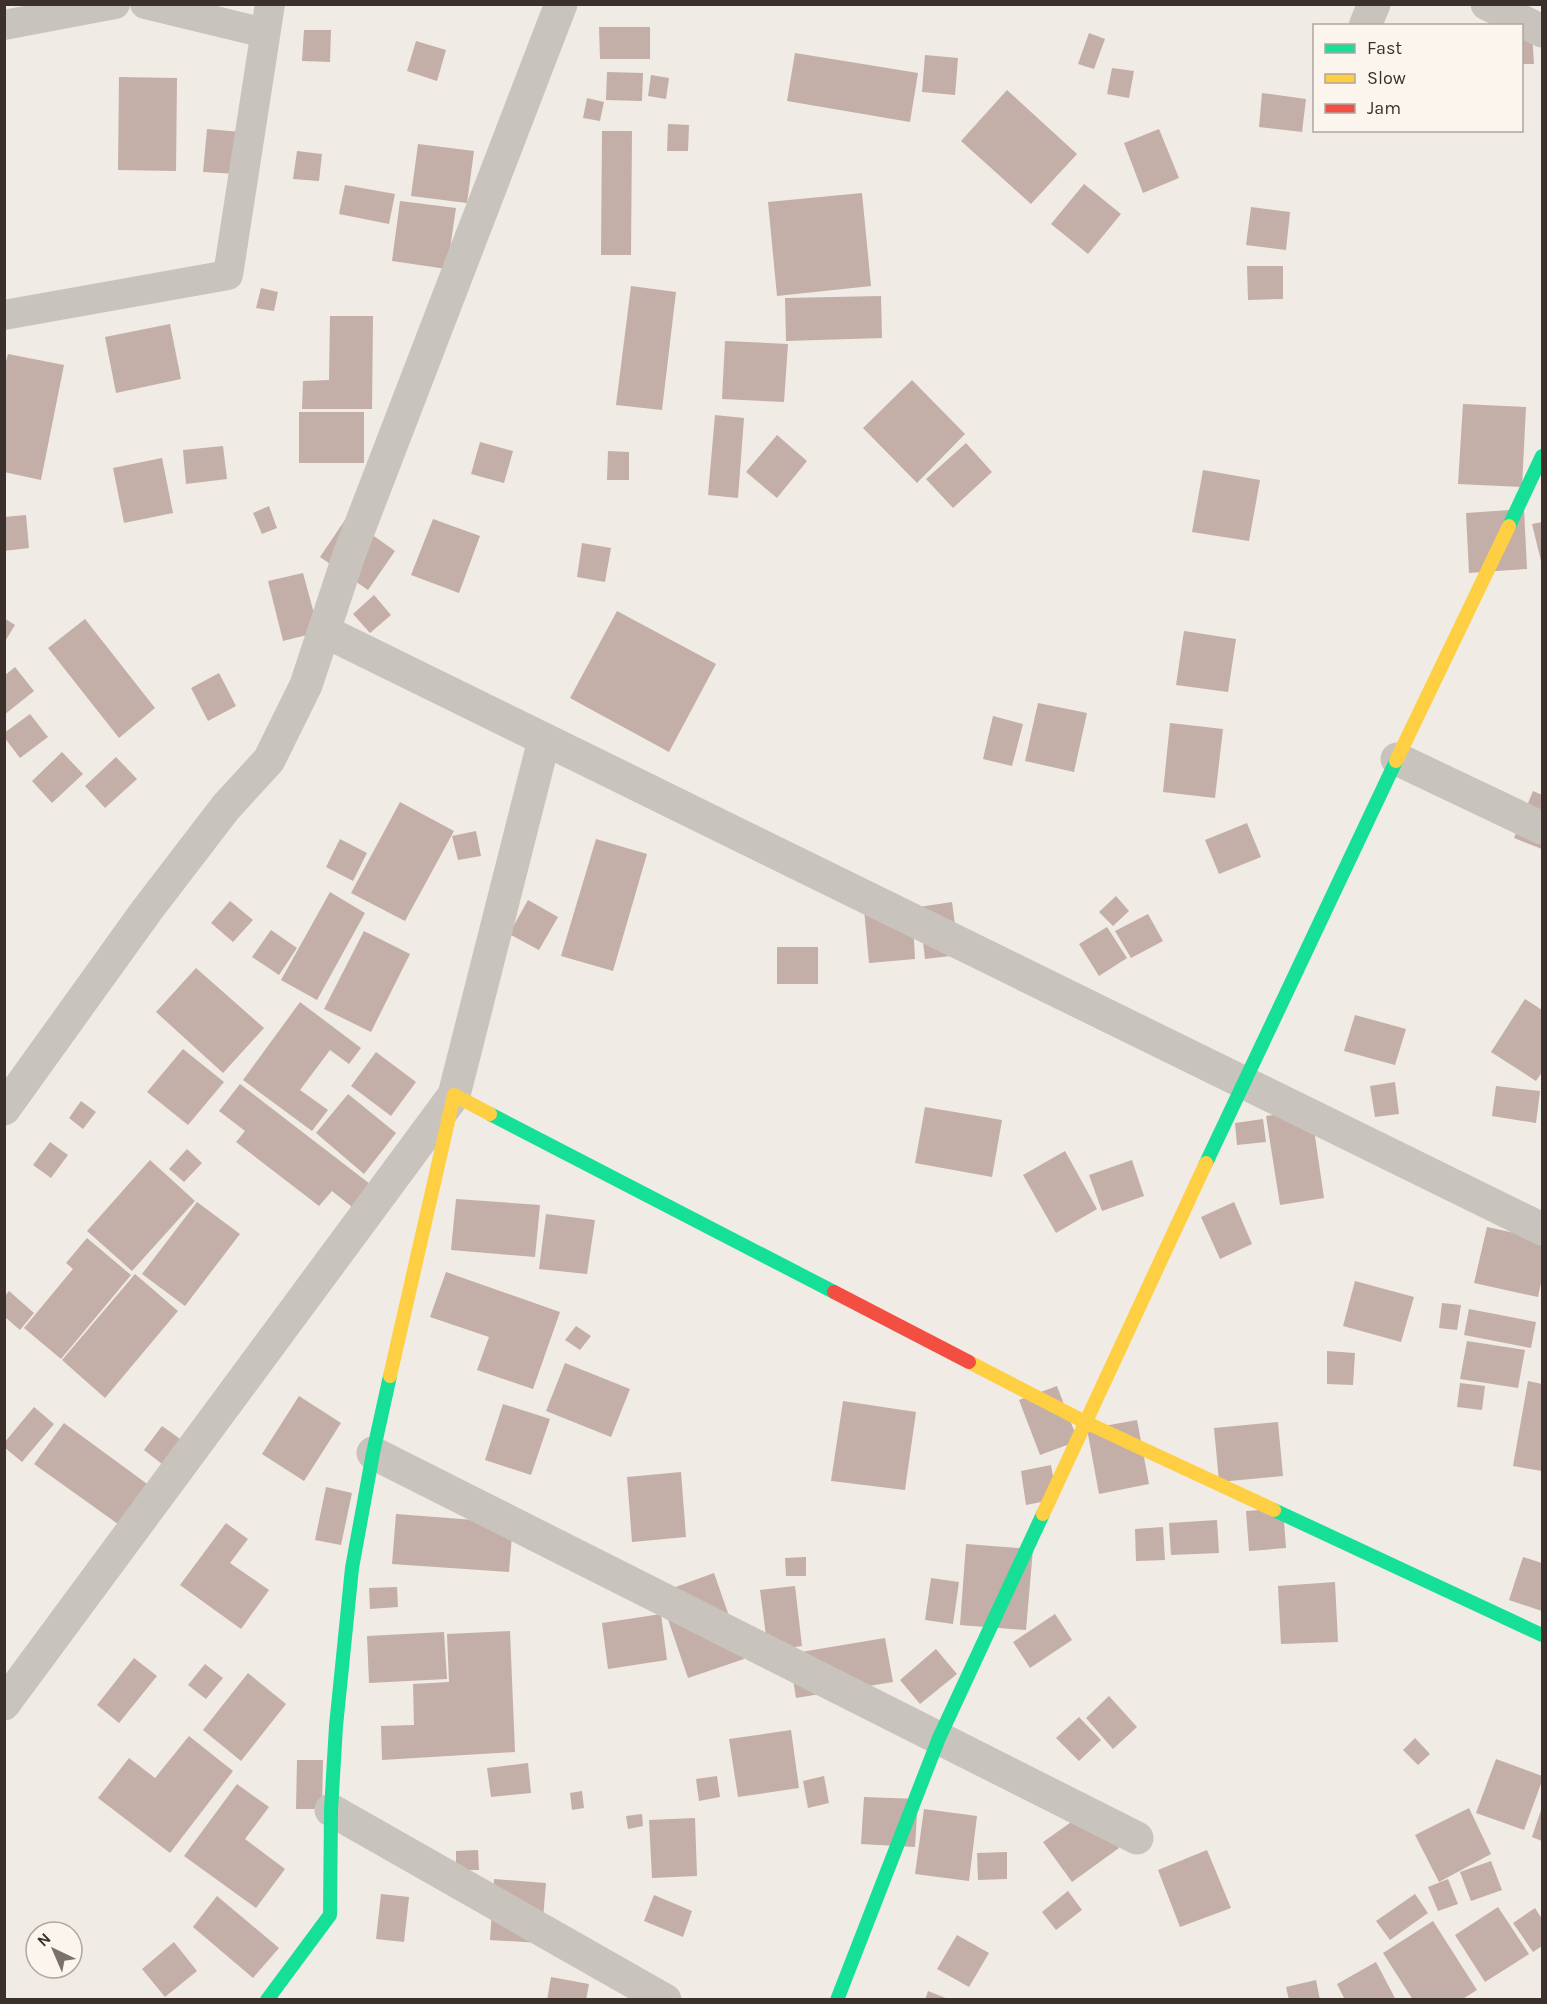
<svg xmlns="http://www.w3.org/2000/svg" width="1547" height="2004" viewBox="0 0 1547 2004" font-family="Karla,sans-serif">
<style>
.building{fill:#c3afa7}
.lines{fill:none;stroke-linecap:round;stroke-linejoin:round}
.lane{stroke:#c9c3be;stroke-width:30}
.street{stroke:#c9c3be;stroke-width:33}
.fast{stroke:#16e098;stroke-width:14}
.slow{stroke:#ffcf43;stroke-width:14}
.jam{stroke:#f24e42;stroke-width:14}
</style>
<rect width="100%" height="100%" fill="#f0ebe5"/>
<!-- building -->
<path class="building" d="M 599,27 L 650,27 L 650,59 L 600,59 Z
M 304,30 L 331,30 L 330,62 L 302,61 Z
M 1532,31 L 1534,64 L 1522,64 L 1522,32 Z
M 1089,33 L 1105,39 L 1094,69 L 1078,64 Z
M 416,41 L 446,50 L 437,81 L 407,71 Z
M 795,53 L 918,73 L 910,122 L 787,101 Z
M 925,55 L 958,58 L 955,95 L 922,92 Z
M 1112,68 L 1134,71 L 1129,98 L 1107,94 Z
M 607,72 L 643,73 L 642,101 L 606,100 Z
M 651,75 L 669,78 L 666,99 L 648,96 Z
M 119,77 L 177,78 L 176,171 L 118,170 Z
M 1007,90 L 1077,154 L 1031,204 L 961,141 Z
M 1262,93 L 1306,99 L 1302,132 L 1259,127 Z
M 587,98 L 604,102 L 600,121 L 583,118 Z
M 668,124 L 689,125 L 688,151 L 667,151 Z
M 207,129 L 241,132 L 238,174 L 203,172 Z
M 1159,129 L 1179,178 L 1143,193 L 1124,143 Z
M 602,131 L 632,131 L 631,255 L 601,255 Z
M 418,144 L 474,151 L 467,203 L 411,196 Z
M 297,151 L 322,154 L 319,181 L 293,179 Z
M 1084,184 L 1121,214 L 1088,254 L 1051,224 Z
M 345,185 L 395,194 L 389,224 L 339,214 Z
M 862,193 L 871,286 L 777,296 L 768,202 Z
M 400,201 L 456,208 L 447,269 L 392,261 Z
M 1251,207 L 1290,212 L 1286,250 L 1246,245 Z
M 1247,266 L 1283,266 L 1283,299 L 1248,300 Z
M 631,286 L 676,292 L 662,410 L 616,405 Z
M 261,288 L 278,292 L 274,311 L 256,308 Z
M 881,296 L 882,338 L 786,341 L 785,298 Z
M 330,316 L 373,316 L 372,409 L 302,409 L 303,381 L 329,380 Z
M 170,324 L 181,379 L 116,393 L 105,337 Z
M 725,341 L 788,344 L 784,402 L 722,399 Z
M 8,354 L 64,365 L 41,480 L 4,472 L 4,369 Z
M 912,380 L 965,434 L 917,483 L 863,428 Z
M 1463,404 L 1526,407 L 1522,487 L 1458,484 Z
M 299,412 L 364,412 L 364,463 L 299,463 Z
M 715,415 L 744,418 L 738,498 L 708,495 Z
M 777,435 L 807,461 L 777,498 L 746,472 Z
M 480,442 L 513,451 L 504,483 L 471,474 Z
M 966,443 L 992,472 L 953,508 L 926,479 Z
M 223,446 L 227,479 L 186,484 L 183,450 Z
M 608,451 L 629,452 L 629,480 L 607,480 Z
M 162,458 L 173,513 L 124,523 L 113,468 Z
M 1203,470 L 1260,480 L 1249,541 L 1192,532 Z
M 269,506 L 277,528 L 262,534 L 253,513 Z
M 1524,509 L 1527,569 L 1469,573 L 1466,513 Z
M 26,515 L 29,548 L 4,551 L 4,517 Z
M 347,517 L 395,551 L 368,590 L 320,557 Z
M 433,519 L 480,536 L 459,593 L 411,575 Z
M 1542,522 L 1542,565 L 1532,524 Z
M 582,543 L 611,548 L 605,582 L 577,577 Z
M 303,573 L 319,632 L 283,641 L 268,581 Z
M 374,595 L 391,615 L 370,633 L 353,614 Z
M 617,611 L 716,664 L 669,752 L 570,698 Z
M 4,618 L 15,625 L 4,643 Z
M 85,619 L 155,708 L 119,738 L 48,648 Z
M 1184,631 L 1236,639 L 1228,692 L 1176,685 Z
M 15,667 L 34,691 L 4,715 L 4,676 Z
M 219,673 L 236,706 L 208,721 L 191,688 Z
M 1038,703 L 1087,713 L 1074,772 L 1025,761 Z
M 30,714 L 48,737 L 20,758 L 4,737 L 4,733 Z
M 993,716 L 1023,724 L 1012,766 L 983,759 Z
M 1170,723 L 1223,729 L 1215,798 L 1163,792 Z
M 62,752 L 83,774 L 52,803 L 32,781 Z
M 116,757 L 137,779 L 105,808 L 85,786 Z
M 1533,791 L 1542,795 L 1542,849 L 1514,838 Z
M 400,802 L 454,831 L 405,921 L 351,893 Z
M 1247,823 L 1261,857 L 1219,874 L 1205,840 Z
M 476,831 L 481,856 L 458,860 L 452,836 Z
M 340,839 L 367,853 L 353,881 L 326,867 Z
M 596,839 L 647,854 L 613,971 L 561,956 Z
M 330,892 L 365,913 L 317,1000 L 281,980 Z
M 1116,896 L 1129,911 L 1113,926 L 1099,912 Z
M 528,900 L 558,917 L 539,950 L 509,934 Z
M 230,901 L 253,920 L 233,942 L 211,923 Z
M 952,902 L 959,955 L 925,959 L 919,907 Z
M 912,905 L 915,959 L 869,963 L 864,909 Z
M 1148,914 L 1163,941 L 1131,958 L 1115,931 Z
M 1107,927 L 1127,958 L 1099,976 L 1079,944 Z
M 271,930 L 297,948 L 279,975 L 252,957 Z
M 364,931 L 410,954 L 371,1032 L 324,1009 Z
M 777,947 L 818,947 L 818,984 L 777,984 Z
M 196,968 L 264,1028 L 223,1073 L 156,1012 Z
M 1525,999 L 1542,1010 L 1542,1072 L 1536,1081 L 1491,1052 Z
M 300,1002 L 361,1048 L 349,1064 L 330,1050 L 300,1090 L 328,1110 L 312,1131 L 243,1080 Z
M 1355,1015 L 1406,1029 L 1395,1065 L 1344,1051 Z
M 183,1049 L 224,1082 L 188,1125 L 147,1092 Z
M 376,1052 L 416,1082 L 391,1116 L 351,1086 Z
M 1395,1082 L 1399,1114 L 1375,1117 L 1370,1086 Z
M 240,1084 L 370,1184 L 352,1207 L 332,1191 L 319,1206 L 236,1142 L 245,1131 L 219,1111 Z
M 1496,1086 L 1540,1091 L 1536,1123 L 1492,1116 Z
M 348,1094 L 396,1133 L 364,1174 L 316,1133 Z
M 81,1101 L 96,1112 L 83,1129 L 69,1118 Z
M 925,1107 L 1002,1120 L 992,1177 L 915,1163 Z
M 1311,1109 L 1324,1198 L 1280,1205 L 1266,1116 Z
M 1263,1119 L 1266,1142 L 1237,1145 L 1235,1123 Z
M 50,1142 L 68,1155 L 51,1178 L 33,1165 Z
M 187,1149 L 202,1163 L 184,1182 L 169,1169 Z
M 1065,1151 L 1097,1209 L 1056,1233 L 1023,1175 Z
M 150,1160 L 195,1201 L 132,1271 L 87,1231 Z
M 1132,1160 L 1144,1196 L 1102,1211 L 1089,1175 Z
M 456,1199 L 540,1205 L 535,1257 L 451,1250 Z
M 197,1202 L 240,1234 L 185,1306 L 142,1274 Z
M 1234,1202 L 1252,1244 L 1220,1259 L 1201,1217 Z
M 546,1214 L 595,1220 L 587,1274 L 539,1269 Z
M 1487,1227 L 1542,1239 L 1542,1278 L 1538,1297 L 1474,1283 Z
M 87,1238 L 131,1275 L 61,1359 L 24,1328 L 73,1269 L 66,1263 Z
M 446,1272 L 560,1312 L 533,1389 L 477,1370 L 489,1337 L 430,1317 Z
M 135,1274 L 178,1311 L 105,1398 L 62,1360 Z
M 1355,1281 L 1414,1297 L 1401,1342 L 1343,1326 Z
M 9,1291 L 34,1313 L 20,1330 L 5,1317 L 5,1296 Z
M 1442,1303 L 1461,1305 L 1457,1330 L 1439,1328 Z
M 1469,1309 L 1536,1322 L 1531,1348 L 1464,1335 Z
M 576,1326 L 591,1336 L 580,1350 L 565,1340 Z
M 1467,1341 L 1525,1350 L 1518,1388 L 1460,1379 Z
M 1327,1351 L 1355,1353 L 1353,1385 L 1327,1384 Z
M 565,1363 L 630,1389 L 611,1437 L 546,1411 Z
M 1528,1381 L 1542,1384 L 1542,1471 L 1513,1466 Z
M 1460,1383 L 1485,1386 L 1482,1410 L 1457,1407 Z
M 1057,1386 L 1078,1441 L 1040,1455 L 1019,1400 Z
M 299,1396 L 341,1423 L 304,1481 L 262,1454 Z
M 843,1401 L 916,1412 L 905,1490 L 831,1481 Z
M 503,1404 L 550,1419 L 531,1475 L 485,1460 Z
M 34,1407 L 54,1424 L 22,1462 L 4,1447 L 4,1443 Z
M 1137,1420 L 1149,1484 L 1099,1494 L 1087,1429 Z
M 1278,1422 L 1283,1476 L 1219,1482 L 1214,1428 Z
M 64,1423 L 154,1489 L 125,1529 L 34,1464 Z
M 162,1426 L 190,1446 L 171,1471 L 144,1450 Z
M 1051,1465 L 1057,1499 L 1026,1505 L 1021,1471 Z
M 681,1472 L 686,1537 L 632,1542 L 627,1477 Z
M 326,1487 L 352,1493 L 341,1545 L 315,1540 Z
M 1283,1508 L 1286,1548 L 1249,1551 L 1246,1511 Z
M 396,1514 L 513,1523 L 509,1572 L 392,1564 Z
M 1217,1520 L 1219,1553 L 1171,1555 L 1169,1523 Z
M 226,1523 L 248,1539 L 230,1563 L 269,1590 L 241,1629 L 180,1585 Z
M 1163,1527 L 1165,1560 L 1136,1561 L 1135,1529 Z
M 966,1544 L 1033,1549 L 1026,1630 L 960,1625 Z
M 806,1557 L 806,1576 L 786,1576 L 785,1558 Z
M 1523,1557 L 1542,1563 L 1542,1611 L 1509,1600 Z
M 714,1573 L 744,1659 L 688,1678 L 659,1593 Z
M 931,1578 L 959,1582 L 953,1624 L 925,1620 Z
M 1335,1582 L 1338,1642 L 1281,1644 L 1278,1586 Z
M 795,1586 L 802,1646 L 768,1651 L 760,1590 Z
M 397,1587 L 398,1607 L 370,1609 L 369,1588 Z
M 661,1614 L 667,1660 L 608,1669 L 602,1623 Z
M 1055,1614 L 1072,1640 L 1030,1668 L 1013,1642 Z
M 510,1631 L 515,1752 L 382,1760 L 381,1726 L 414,1725 L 413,1684 L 449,1682 L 447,1634 Z
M 444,1632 L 447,1679 L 369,1683 L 367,1636 Z
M 885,1638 L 893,1682 L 796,1698 L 789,1654 Z
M 936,1649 L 957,1674 L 920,1704 L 900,1680 Z
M 134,1658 L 157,1676 L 119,1723 L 97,1705 Z
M 205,1664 L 223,1678 L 206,1699 L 188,1685 Z
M 248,1673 L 286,1704 L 241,1761 L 203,1730 Z
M 1109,1696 L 1137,1727 L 1113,1749 L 1086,1718 Z
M 1079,1717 L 1101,1740 L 1079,1761 L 1056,1738 Z
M 791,1730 L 799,1788 L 738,1797 L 729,1739 Z
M 189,1736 L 233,1771 L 170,1853 L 98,1798 L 129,1758 L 155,1778 Z
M 1415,1738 L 1430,1754 L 1418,1765 L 1403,1750 Z
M 1496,1759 L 1542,1776 L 1542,1781 L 1524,1830 L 1476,1813 Z
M 297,1760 L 323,1760 L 322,1809 L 296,1809 Z
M 528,1763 L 531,1793 L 491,1797 L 487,1768 Z
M 717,1776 L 720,1797 L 699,1801 L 696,1779 Z
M 824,1776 L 829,1803 L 808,1808 L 803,1781 Z
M 237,1784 L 269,1807 L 245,1839 L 285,1869 L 256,1908 L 184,1856 Z
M 582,1791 L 584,1808 L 572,1810 L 570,1793 Z
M 864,1797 L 918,1799 L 915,1847 L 861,1844 Z
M 1542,1807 L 1542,1841 L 1532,1837 Z
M 1091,1808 L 1119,1848 L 1072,1882 L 1043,1842 Z
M 1469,1808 L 1491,1854 L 1439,1882 L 1415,1835 Z
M 924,1809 L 977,1816 L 969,1881 L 915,1874 Z
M 642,1814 L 643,1826 L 628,1829 L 626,1816 Z
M 695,1818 L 697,1876 L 652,1878 L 649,1820 Z
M 478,1850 L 479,1870 L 456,1870 L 456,1851 Z
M 1207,1850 L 1231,1908 L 1180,1927 L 1158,1870 Z
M 1007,1852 L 1007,1879 L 978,1880 L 977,1853 Z
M 1491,1861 L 1502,1890 L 1471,1901 L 1460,1872 Z
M 494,1879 L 546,1883 L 541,1943 L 490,1940 Z
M 1448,1879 L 1458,1904 L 1438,1911 L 1428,1887 Z
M 1068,1891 L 1082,1910 L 1056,1930 L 1042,1912 Z
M 381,1894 L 409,1897 L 404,1942 L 376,1939 Z
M 1415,1894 L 1428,1913 L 1390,1940 L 1376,1921 Z
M 654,1895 L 692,1911 L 683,1937 L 644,1921 Z
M 217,1896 L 279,1948 L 253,1978 L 193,1927 Z
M 1498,1907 L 1529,1954 L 1485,1982 L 1455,1935 Z
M 1535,1908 L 1542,1919 L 1542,1946 L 1533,1952 L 1513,1923 Z
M 1433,1921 L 1477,1990 L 1461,2000 L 1413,2000 L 1383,1953 Z
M 957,1935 L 989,1953 L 969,1987 L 937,1969 Z
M 174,1942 L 197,1971 L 165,1997 L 142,1969 Z
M 1376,1962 L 1396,2000 L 1345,2000 L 1337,1984 Z
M 551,1977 L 589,1984 L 586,2000 L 547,2000 Z
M 1316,1980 L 1320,2000 L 1289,2000 L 1286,1987 Z
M 928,1991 L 948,1999 L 948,2000 L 925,2000 Z"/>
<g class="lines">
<!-- lane -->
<path class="lane" d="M 145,4 L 265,33
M 4,25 L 115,4
M 4,315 L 228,275 L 270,4"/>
<!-- street -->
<path class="street" d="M 1487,4 L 1542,31
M 1365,26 L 1374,4
M 324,631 L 1542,1229
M 1397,759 L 1542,828
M 4,1109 L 147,910 L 226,807 L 269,760 L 306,685 L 349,555 L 561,4
M 373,1453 L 1137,1838
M 4,1704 L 454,1095 L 544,740
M 331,1810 L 665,2000"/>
<!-- fast -->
<path class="fast" d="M 1509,526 L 1542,456
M 490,1114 L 834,1292
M 1206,1163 L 1396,761
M 1274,1510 L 1542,1635
M 267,2000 L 330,1915 L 331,1810 L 336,1726 L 352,1568 L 373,1453 L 390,1376
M 837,2000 L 939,1738 L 1043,1514"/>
<!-- slow -->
<path class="slow" d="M 1396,761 L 1509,526
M 969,1362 L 1085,1422 L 1274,1510
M 390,1376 L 454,1095 L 490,1114
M 1043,1514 L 1206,1163"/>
<!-- jam -->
<path class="jam" d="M 834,1292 L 969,1362"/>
</g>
<!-- border -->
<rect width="1547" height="2004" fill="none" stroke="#3b302b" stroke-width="12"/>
<!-- legend -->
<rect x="1313" y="24" width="210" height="108" fill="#fbf5ee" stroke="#aea6a0" stroke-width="1.5"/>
<rect x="1325" y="44" width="30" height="9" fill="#16e098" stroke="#aea6a0" stroke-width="1.5"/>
<text x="1367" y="54" font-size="18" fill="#3b302b">Fast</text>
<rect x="1325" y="74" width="30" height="9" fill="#ffcf43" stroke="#aea6a0" stroke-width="1.5"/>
<text x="1367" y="84" font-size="18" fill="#3b302b">Slow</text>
<rect x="1325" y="104" width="30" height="9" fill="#f24e42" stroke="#aea6a0" stroke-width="1.5"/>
<text x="1367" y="114" font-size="18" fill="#3b302b">Jam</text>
<!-- north arrow -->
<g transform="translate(54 1950) rotate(316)"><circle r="28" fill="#fbf5ee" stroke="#aea6a0" stroke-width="1.5"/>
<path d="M0-4.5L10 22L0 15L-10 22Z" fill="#7a716c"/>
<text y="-9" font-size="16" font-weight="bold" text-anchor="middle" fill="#3b302b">N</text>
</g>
</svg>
